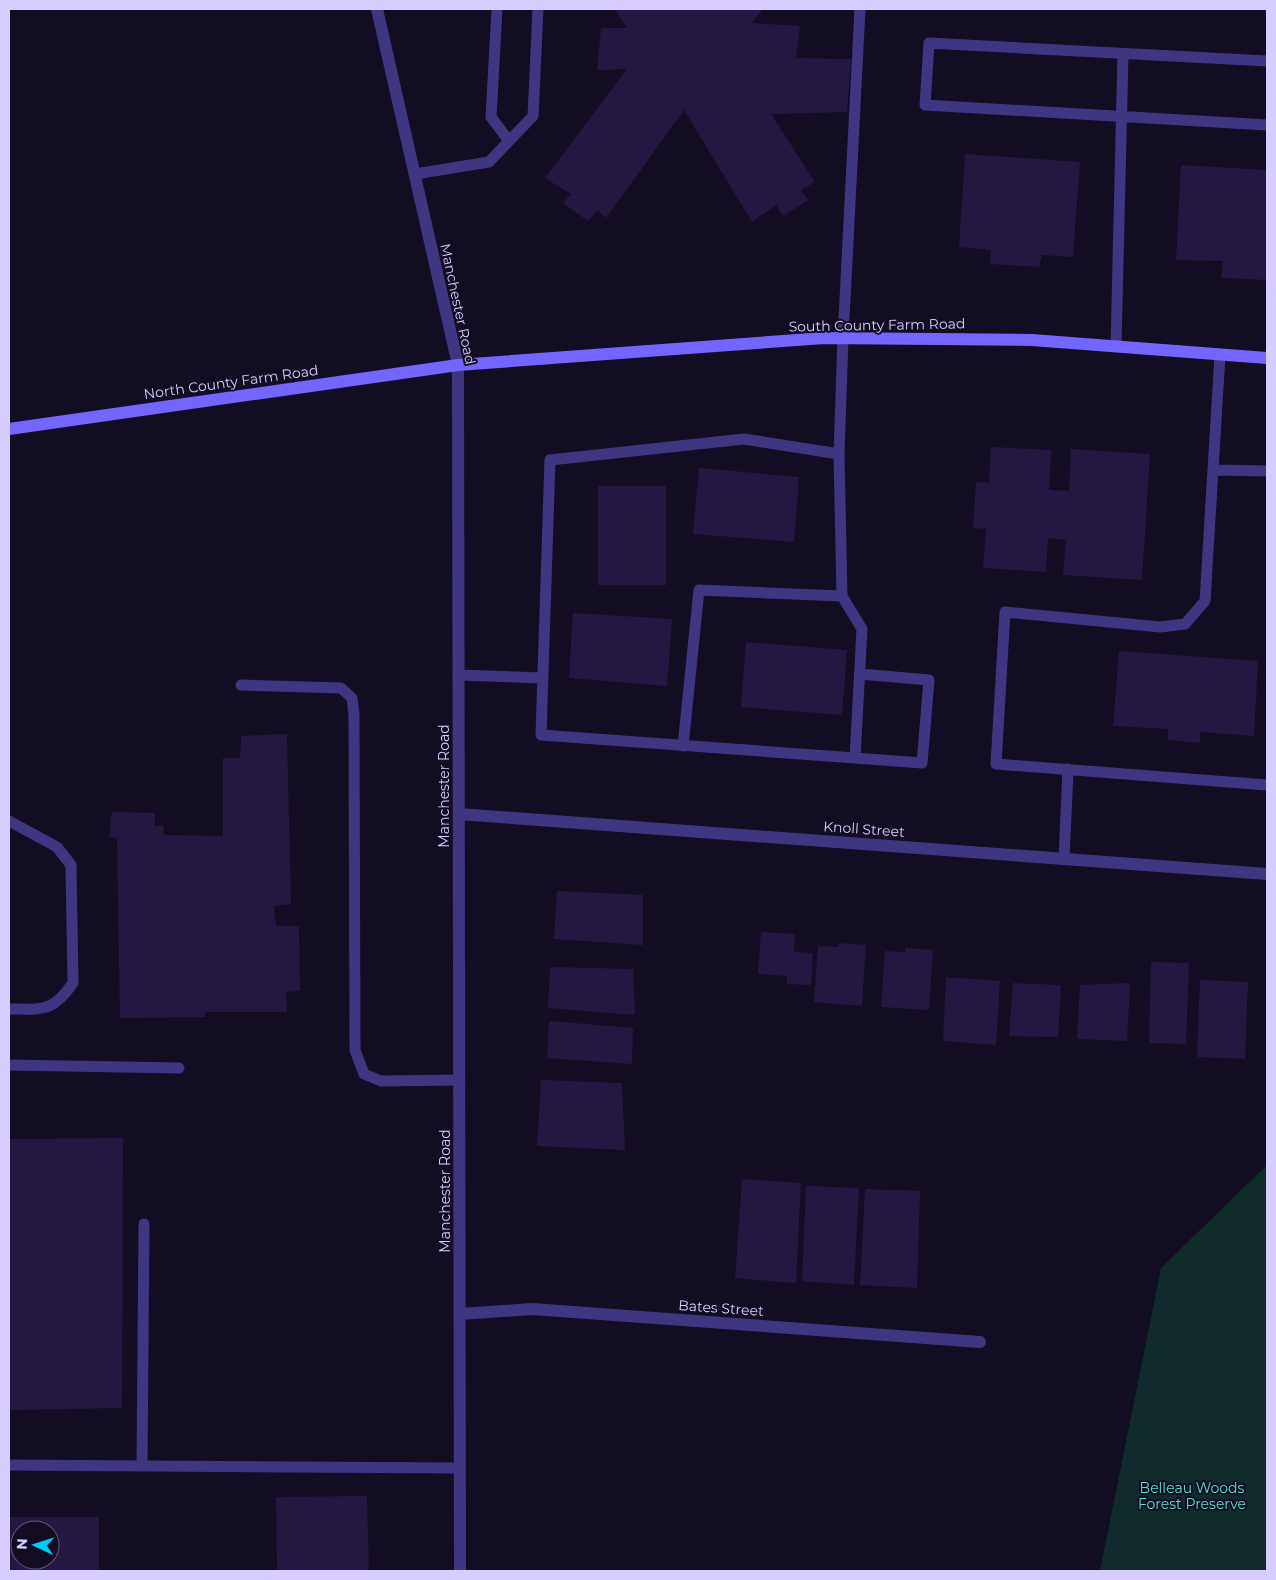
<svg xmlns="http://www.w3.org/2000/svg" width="1276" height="1580" viewBox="0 0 1276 1580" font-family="Montserrat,sans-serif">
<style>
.green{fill:#102b2c}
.building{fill:#241843;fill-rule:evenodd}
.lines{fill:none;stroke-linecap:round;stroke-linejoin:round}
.service{stroke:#3f3682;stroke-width:11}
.minor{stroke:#3f3682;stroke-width:12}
.tertiary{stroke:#3f3682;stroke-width:12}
.secondary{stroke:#7565ff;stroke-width:12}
.labels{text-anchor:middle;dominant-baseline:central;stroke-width:4;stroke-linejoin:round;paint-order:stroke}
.street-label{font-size:14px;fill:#d7ceff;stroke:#120d22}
.park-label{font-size:14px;fill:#56e2cb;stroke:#120d22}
</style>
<rect width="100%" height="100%" fill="#120d22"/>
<!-- green -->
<path class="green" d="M 1267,1165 L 1267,1571 L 1100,1571 L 1161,1268 Z"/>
<!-- building -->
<path class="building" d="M 615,9 L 763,9 L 752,23 L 800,26 L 796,58 L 851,59 L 847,112 L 771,114 L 815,182 L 801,190 L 808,200 L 783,216 L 776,205 L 752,222 L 684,110 L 606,218 L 598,210 L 588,221 L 563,203 L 571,194 L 545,178 L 627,69 L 597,70 L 601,28 L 627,28 Z
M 965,154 L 1080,162 L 1073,257 L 1042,255 L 1039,267 L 990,264 L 991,250 L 959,247 Z
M 1181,165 L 1267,170 L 1267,280 L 1221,278 L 1223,261 L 1176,260 Z
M 991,447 L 1051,450 L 1049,490 L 1069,491 L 1071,449 L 1150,454 L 1142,580 L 1063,575 L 1066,540 L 1048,538 L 1046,572 L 983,568 L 986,529 L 973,528 L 976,482 L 989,483 Z
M 699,468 L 799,477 L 794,542 L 693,534 Z
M 598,486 L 666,486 L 666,585 L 598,585 Z
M 573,613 L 672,619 L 667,686 L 569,678 Z
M 746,642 L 847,650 L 842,715 L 741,707 Z
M 1119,651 L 1258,661 L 1254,736 L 1200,732 L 1200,743 L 1168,740 L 1168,729 L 1113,726 Z
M 287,734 L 291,904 L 274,906 L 276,926 L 299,926 L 300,991 L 286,992 L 287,1012 L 205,1012 L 205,1017 L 120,1018 L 117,839 L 119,838 L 109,837 L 112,812 L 155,813 L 155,826 L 163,825 L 164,835 L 223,836 L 223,758 L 240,758 L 241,736 Z
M 557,891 L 643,895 L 643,945 L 554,939 Z
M 761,932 L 795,934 L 794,952 L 813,953 L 811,985 L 787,984 L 787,976 L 758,974 Z
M 838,943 L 866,945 L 862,1006 L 814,1002 L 818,946 L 838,947 Z
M 905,948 L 933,950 L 929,1010 L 881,1007 L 885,951 L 905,952 Z
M 1151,962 L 1189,963 L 1186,1044 L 1149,1043 Z
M 550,967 L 633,969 L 635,1015 L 548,1008 Z
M 946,977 L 1000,981 L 996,1045 L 943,1041 Z
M 1200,980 L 1248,982 L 1245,1059 L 1197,1057 Z
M 1013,983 L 1061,985 L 1058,1037 L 1009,1036 Z
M 1130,983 L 1127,1041 L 1077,1039 L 1080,985 Z
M 549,1021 L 633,1028 L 632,1064 L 547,1058 Z
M 541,1080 L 622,1083 L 625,1150 L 537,1146 Z
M 123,1138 L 122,1408 L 9,1410 L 9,1139 Z
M 742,1179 L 801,1183 L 796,1283 L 735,1278 Z
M 806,1186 L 859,1188 L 854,1285 L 802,1281 Z
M 865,1189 L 920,1191 L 917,1288 L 860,1285 Z
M 367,1496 L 369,1571 L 277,1571 L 276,1497 Z
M 9,1517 L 99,1517 L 99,1571 L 9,1571 ZM 20,1530 L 50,1530 L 50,1560 L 20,1560 Z"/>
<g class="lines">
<!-- service -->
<path class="service" d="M 497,9 L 491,117 L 509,141
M 1267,61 L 929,43 L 925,105 L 1267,125
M 415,174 L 489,162 L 533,116 L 538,9
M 1116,346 L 1123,54
M 1220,355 L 1205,601 L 1185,624 L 1160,627 L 1005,612 L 996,764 L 1267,785
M 839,454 L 744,439 L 550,460 L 541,735 L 855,758 L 862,629 L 842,596 L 839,454 L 843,338 L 860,9
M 1213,470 L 1267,471
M 458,675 L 542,678
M 241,685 L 341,688 L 352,698 L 354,715 L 355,1050 L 364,1074 L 381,1081 L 460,1080
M 683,746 L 699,590 L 842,596
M 855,758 L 922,763 L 929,680 L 860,674
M 9,821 L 57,847 L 71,865 L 73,983 C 52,1013 43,1009 9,1009
M 1064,859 L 1068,769
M 9,1065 L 179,1068
M 9,1465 L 460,1468
M 142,1466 L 144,1224"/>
<!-- minor -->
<path class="minor" d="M 458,365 L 460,1571
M 459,814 L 1267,874
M 460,1314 L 532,1309 L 980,1342"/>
<!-- tertiary -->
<path class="tertiary" d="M 377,9 L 458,365"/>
<!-- secondary -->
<path class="secondary" d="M 9,429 L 458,365 L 824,338 L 1032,340 L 1267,358"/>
</g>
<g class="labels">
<!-- street labels -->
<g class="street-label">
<text transform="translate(458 304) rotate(78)">Manchester Road</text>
<text transform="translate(877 325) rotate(-1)">South County Farm Road</text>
<text transform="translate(231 382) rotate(-8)">North County Farm Road</text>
<text transform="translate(444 786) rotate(-90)">Manchester Road</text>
<text transform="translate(864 829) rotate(4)">Knoll Street</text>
<text transform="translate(445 1191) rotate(-90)">Manchester Road</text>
<text transform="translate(721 1308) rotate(4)">Bates Street</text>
</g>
<!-- park labels -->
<g class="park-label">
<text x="1192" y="1488">Belleau Woods<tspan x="1192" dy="16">Forest Preserve</tspan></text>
</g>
</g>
<!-- border -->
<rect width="1276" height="1580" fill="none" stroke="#d7ceff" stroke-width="20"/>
<!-- north arrow -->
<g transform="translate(35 1545) rotate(274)"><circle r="24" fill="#120d22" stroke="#615a7a"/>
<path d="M0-4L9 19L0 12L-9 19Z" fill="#00cbf9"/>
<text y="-8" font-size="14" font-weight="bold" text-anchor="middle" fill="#d7ceff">N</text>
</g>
</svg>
